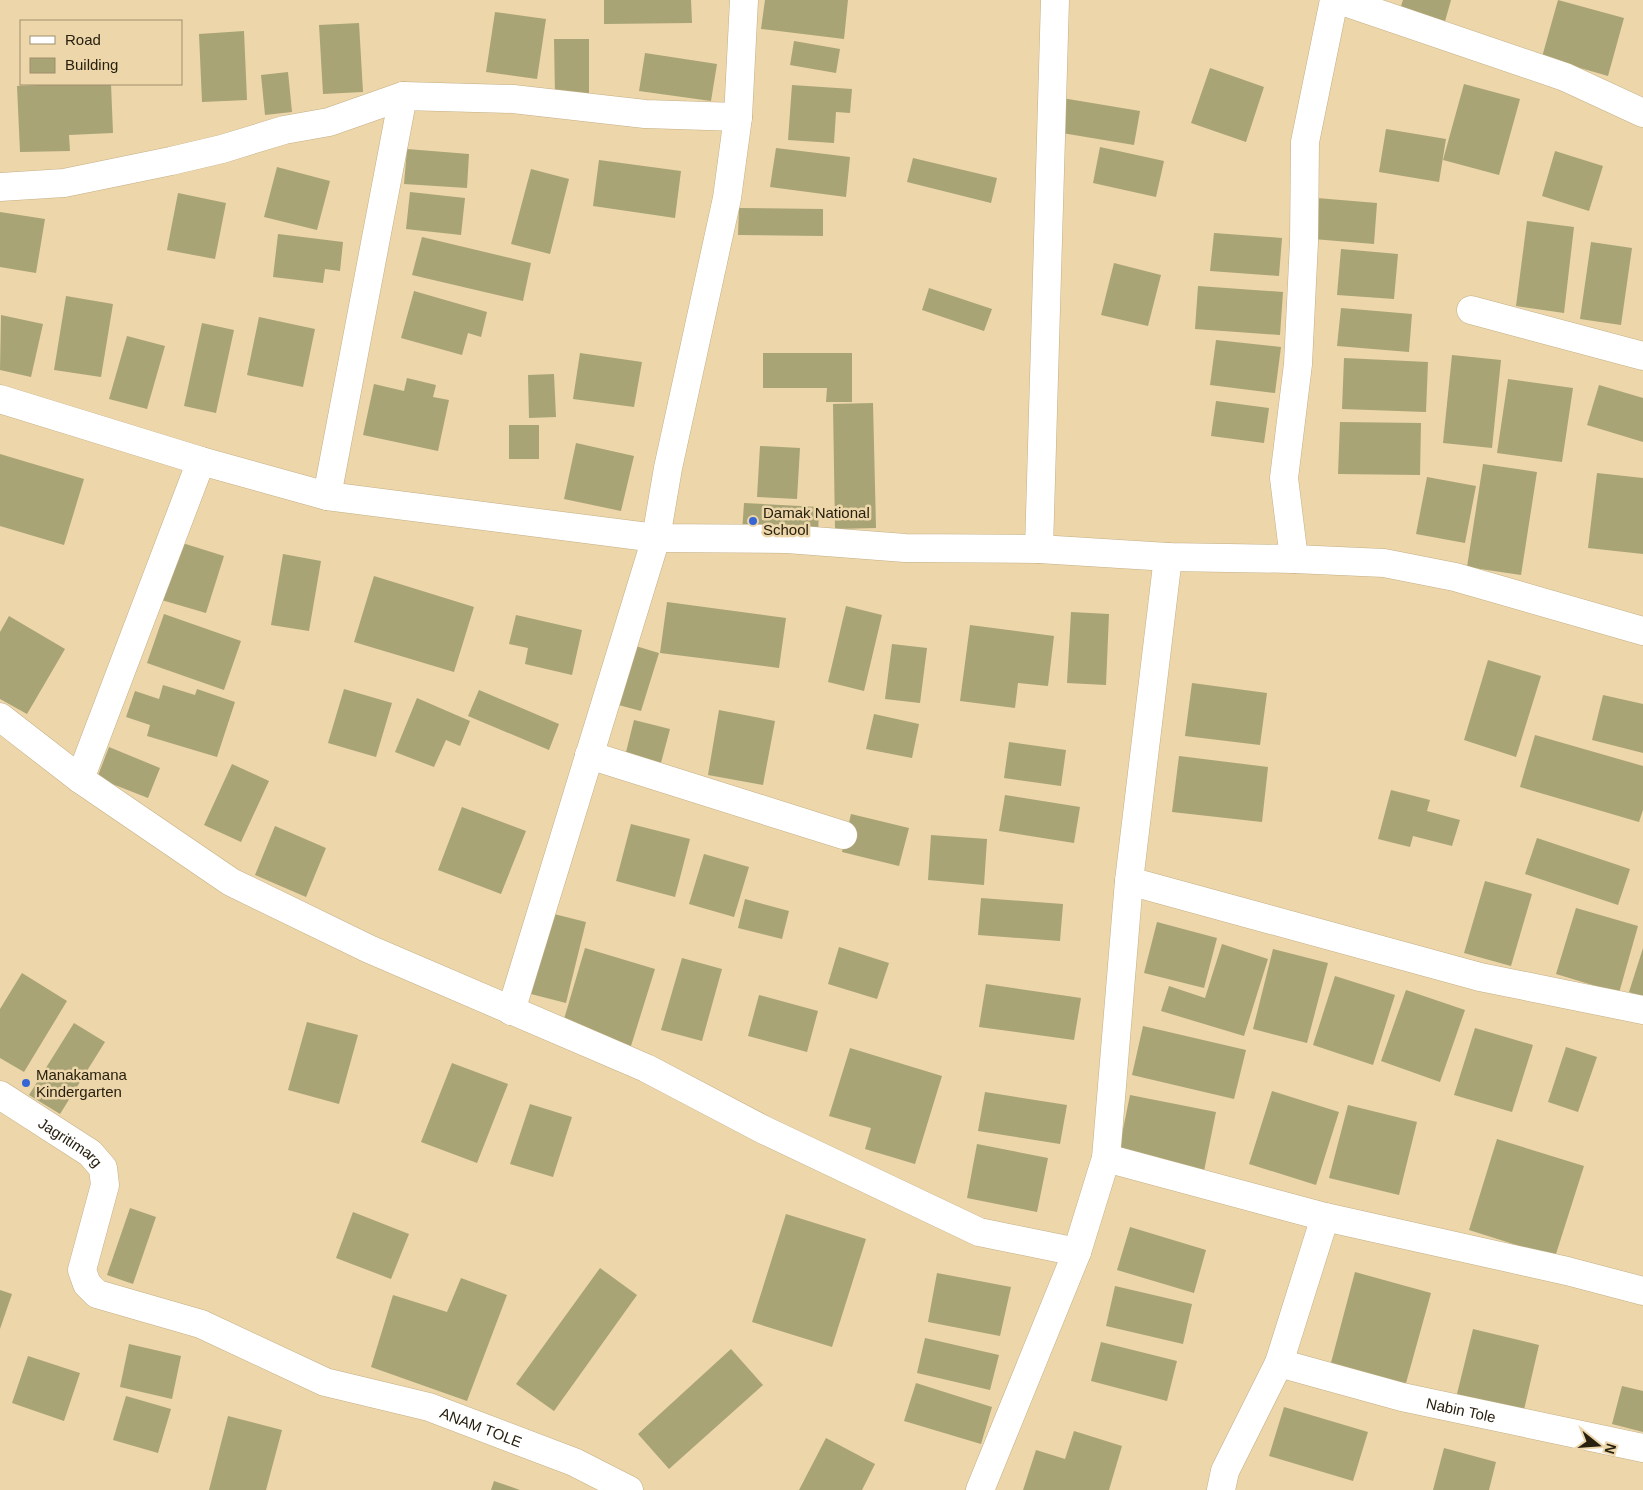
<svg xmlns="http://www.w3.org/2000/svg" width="1643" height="1490" viewBox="0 0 1643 1490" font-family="Arial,sans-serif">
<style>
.building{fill:#a8a476}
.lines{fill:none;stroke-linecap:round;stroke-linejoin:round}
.minor-casing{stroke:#c4af84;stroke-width:29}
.minor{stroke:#fff;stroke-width:28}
.poi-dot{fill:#3665d5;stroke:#edd6aa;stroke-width:2}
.labels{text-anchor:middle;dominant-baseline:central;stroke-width:5;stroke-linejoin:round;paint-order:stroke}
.poi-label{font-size:15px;fill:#292110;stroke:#edd6aa;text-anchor:start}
.street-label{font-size:15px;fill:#292110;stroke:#edd6aa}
</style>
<rect width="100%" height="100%" fill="#edd6aa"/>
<!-- building -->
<path class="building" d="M 604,0 L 691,0 L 692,23 L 604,24 Z
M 765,0 L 848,0 L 844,39 L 761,29 Z
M 1403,0 L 1451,0 L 1444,25 L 1399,12 Z
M 1558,0 L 1624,18 L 1608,76 L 1542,57 Z
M 495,12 L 546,19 L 537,79 L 486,72 Z
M 359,23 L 363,92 L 323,94 L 319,25 Z
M 244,31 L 247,100 L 202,102 L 199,34 Z
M 554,39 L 589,39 L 589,95 L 555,96 Z
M 794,41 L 840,49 L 836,73 L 790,65 Z
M 645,53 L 717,64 L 711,101 L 639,91 Z
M 1210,68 L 1264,87 L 1246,142 L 1191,123 Z
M 288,72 L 292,112 L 265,115 L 261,75 Z
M 61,84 L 111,84 L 113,133 L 69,135 L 70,151 L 20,152 L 17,86 Z
M 1464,84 L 1520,99 L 1499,175 L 1443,160 Z
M 792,85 L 852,89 L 850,113 L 836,112 L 834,143 L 788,140 Z
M 1062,98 L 1140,111 L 1134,145 L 1056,132 Z
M 1386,129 L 1446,139 L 1439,182 L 1379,172 Z
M 1100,147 L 1164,161 L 1156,197 L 1093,183 Z
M 776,148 L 850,157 L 846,197 L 770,187 Z
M 407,149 L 469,154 L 467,188 L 404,184 Z
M 1555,151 L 1603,166 L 1589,211 L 1542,196 Z
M 913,158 L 997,178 L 991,203 L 907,182 Z
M 599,160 L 681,171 L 675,218 L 593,206 Z
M 277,167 L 330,181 L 317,230 L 264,217 Z
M 531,169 L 569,179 L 550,254 L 511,244 Z
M 410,192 L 465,198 L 461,235 L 406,229 Z
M 178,193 L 226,203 L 215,259 L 167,250 Z
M 1317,198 L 1377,203 L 1374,244 L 1313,239 Z
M 739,208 L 823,209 L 823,236 L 738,235 Z
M 0,212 L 45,219 L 36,273 L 0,267 Z
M 1527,221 L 1574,227 L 1564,313 L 1516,306 Z
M 1214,233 L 1282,238 L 1279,276 L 1210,271 Z
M 278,234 L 343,242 L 340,271 L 325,269 L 323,283 L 273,277 Z
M 422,237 L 531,263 L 523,301 L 412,275 Z
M 1591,242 L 1632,248 L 1621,325 L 1580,319 Z
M 1341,249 L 1398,254 L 1394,299 L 1337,295 Z
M 1114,263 L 1161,275 L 1148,326 L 1101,315 Z
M 1198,286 L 1283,292 L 1280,335 L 1195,329 Z
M 929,288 L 992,309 L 984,331 L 922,310 Z
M 414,291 L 487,312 L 481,337 L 468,333 L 462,355 L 401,338 Z
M 66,296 L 113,304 L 101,377 L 54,370 Z
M 1341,308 L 1412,314 L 1409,352 L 1337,346 Z
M 1,315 L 43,324 L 31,377 L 0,370 Z
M 259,317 L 315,329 L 303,387 L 247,375 Z
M 202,323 L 234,330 L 216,413 L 184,406 Z
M 127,336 L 165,346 L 147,409 L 109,399 Z
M 1216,340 L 1281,347 L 1275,393 L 1210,385 Z
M 580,353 L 642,362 L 634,407 L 573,399 Z
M 763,353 L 852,353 L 852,402 L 826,402 L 827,388 L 763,388 Z
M 1452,355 L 1501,360 L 1492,448 L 1443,443 Z
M 1344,358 L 1428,362 L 1426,412 L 1342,409 Z
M 554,374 L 556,417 L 529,418 L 528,375 Z
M 407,378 L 436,385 L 433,397 L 449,400 L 438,451 L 363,435 L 374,384 L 404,391 Z
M 1508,379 L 1573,388 L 1562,462 L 1497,453 Z
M 1599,385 L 1643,398 L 1643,442 L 1587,425 Z
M 1216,401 L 1269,408 L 1264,443 L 1211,436 Z
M 873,403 L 876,528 L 835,529 L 833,404 Z
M 1340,422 L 1421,423 L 1420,475 L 1338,474 Z
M 509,425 L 539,425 L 539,459 L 509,459 Z
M 576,443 L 634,456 L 621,511 L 564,499 Z
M 760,446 L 800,448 L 797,499 L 757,497 Z
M 0,454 L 84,479 L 64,545 L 0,526 Z
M 1483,464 L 1537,472 L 1521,575 L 1467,567 Z
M 1597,473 L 1643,478 L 1643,554 L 1588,548 Z
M 1427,477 L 1476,486 L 1465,543 L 1416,534 Z
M 744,503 L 819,507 L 818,538 L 742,533 Z
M 176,541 L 224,556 L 206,613 L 158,599 Z
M 283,554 L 321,561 L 309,631 L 271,625 Z
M 374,576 L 474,607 L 454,672 L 354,642 Z
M 667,602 L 786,618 L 779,668 L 660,653 Z
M 846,606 L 882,615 L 864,691 L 828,682 Z
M 1071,612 L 1109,614 L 1106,685 L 1067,683 Z
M 164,614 L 241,641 L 224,690 L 147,663 Z
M 516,615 L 582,630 L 572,675 L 525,664 L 528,648 L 509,644 Z
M 9,616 L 65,649 L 27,714 L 0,699 L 0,632 Z
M 970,625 L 1054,636 L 1048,686 L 1018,683 L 1015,708 L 960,701 Z
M 629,644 L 659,653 L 641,711 L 611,703 Z
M 892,644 L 927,648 L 920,703 L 885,699 Z
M 1488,660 L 1541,676 L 1516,757 L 1464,740 Z
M 1192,683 L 1267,693 L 1260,745 L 1185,736 Z
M 163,685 L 195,695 L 197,689 L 235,702 L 217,757 L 147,736 L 150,725 L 126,717 L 135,691 L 159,699 Z
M 344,689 L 392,703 L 376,757 L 328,743 Z
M 479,690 L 559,724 L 549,750 L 468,716 Z
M 1603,695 L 1643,704 L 1643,753 L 1592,740 Z
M 417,698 L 470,721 L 460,746 L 446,740 L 434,767 L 395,752 Z
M 719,710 L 775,721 L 763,785 L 708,775 Z
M 874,714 L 919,724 L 912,758 L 866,749 Z
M 634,720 L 670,729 L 658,774 L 623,764 Z
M 1535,735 L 1643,766 L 1643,810 L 1639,822 L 1520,787 Z
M 1009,742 L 1066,750 L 1061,786 L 1004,778 Z
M 109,747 L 160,768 L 148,798 L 97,778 Z
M 1179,756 L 1268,767 L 1262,822 L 1172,812 Z
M 232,764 L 269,781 L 241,842 L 204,825 Z
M 1391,790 L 1430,800 L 1427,811 L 1460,820 L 1452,846 L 1413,836 L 1410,847 L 1378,839 Z
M 1005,795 L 1080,807 L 1074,843 L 999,831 Z
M 462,807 L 526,831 L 501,894 L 438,870 Z
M 851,814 L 909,828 L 899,866 L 842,852 Z
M 631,824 L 690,839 L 675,897 L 616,881 Z
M 275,826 L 326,848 L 306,897 L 255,875 Z
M 931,835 L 987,839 L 984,885 L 928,880 Z
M 1537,838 L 1630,869 L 1618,905 L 1525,874 Z
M 704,854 L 749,867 L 734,917 L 689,904 Z
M 1485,881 L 1532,894 L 1511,966 L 1464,953 Z
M 981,898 L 1063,904 L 1060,941 L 978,935 Z
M 745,899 L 789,911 L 782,939 L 738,928 Z
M 1576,908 L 1638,926 L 1619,993 L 1556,974 Z
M 546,912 L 586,922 L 566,1003 L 527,993 Z
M 1157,922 L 1217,938 L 1204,988 L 1144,973 Z
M 1222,944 L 1268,959 L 1244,1036 L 1161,1011 L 1169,986 L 1205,998 Z
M 839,947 L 889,963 L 877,999 L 828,984 Z
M 585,948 L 655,969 L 631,1046 L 562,1026 Z
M 1643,948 L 1643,997 L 1629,992 Z
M 1273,949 L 1328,963 L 1307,1043 L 1253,1029 Z
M 682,958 L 722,969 L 702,1041 L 661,1030 Z
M 22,973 L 67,1001 L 24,1072 L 0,1058 L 0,1009 Z
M 1335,976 L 1395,995 L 1373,1065 L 1313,1045 Z
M 986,984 L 1081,998 L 1074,1040 L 979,1027 Z
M 1406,990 L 1465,1010 L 1440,1082 L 1381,1061 Z
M 759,995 L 818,1011 L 807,1052 L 748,1036 Z
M 307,1022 L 358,1035 L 339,1104 L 288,1090 Z
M 74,1023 L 105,1042 L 60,1114 L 29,1095 Z
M 1143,1026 L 1246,1050 L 1234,1099 L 1132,1075 Z
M 1475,1028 L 1533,1045 L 1512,1112 L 1454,1095 Z
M 1566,1047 L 1597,1057 L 1578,1112 L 1548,1102 Z
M 850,1048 L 942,1076 L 915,1164 L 865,1149 L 871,1128 L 829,1116 Z
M 452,1063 L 508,1084 L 477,1163 L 421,1142 Z
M 1272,1091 L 1339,1112 L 1316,1185 L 1249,1164 Z
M 985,1092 L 1067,1105 L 1060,1144 L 978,1131 Z
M 1130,1095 L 1216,1112 L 1204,1171 L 1118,1154 Z
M 530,1104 L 572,1117 L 553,1177 L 510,1164 Z
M 1348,1105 L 1417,1122 L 1399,1195 L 1329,1178 Z
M 1497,1139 L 1584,1166 L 1555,1257 L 1469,1230 Z
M 977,1144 L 1048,1158 L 1037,1212 L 967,1198 Z
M 130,1208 L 156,1217 L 133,1284 L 107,1275 Z
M 353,1212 L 409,1234 L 391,1279 L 336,1258 Z
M 786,1214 L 866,1239 L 832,1347 L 752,1322 Z
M 1130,1227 L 1206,1250 L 1194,1293 L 1117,1270 Z
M 600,1268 L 637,1295 L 554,1411 L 516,1384 Z
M 1355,1272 L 1431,1293 L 1403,1394 L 1328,1374 Z
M 937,1273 L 1011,1287 L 1000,1336 L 928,1322 Z
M 461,1278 L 507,1295 L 467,1401 L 371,1367 L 393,1295 L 447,1312 Z
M 1115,1286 L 1192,1304 L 1183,1344 L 1106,1326 Z
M 0,1290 L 12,1294 L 0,1329 Z
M 1473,1329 L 1539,1345 L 1523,1414 L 1456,1398 Z
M 925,1338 L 999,1355 L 990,1390 L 917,1373 Z
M 1101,1342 L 1177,1361 L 1167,1401 L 1091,1381 Z
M 129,1344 L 181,1356 L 172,1399 L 120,1387 Z
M 731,1349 L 763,1385 L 669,1469 L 638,1434 Z
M 28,1356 L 80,1373 L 64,1421 L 12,1403 Z
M 916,1383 L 992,1407 L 981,1444 L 904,1421 Z
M 1622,1386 L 1643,1391 L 1643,1432 L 1612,1424 Z
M 126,1396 L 171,1409 L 158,1453 L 113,1440 Z
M 1284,1407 L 1368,1432 L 1353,1481 L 1269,1456 Z
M 228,1416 L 282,1430 L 266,1490 L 209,1490 Z
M 1074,1431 L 1122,1446 L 1109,1490 L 1023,1490 L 1036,1450 L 1065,1459 Z
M 826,1438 L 875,1464 L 862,1490 L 799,1490 Z
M 1444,1448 L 1496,1462 L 1489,1490 L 1433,1490 Z
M 494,1481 L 520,1490 L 491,1490 Z"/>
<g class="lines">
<!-- minor casing -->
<g class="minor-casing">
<g id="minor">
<path d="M 1339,0 L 1565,77 L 1643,113"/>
<path d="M 0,187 L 64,183 L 171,161 L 222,149 L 284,130 L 329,122 L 403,96 L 513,99 L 645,114 L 738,117"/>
<path d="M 1471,310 L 1643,356"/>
<path d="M 0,399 L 201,461 L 327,496 L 656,538 L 787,539 L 905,548 L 1039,549 L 1168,557 L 1294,559 L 1384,563 L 1455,577 L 1643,631"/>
<path d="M 327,496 L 403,96"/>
<path d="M 1039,549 L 1055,0"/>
<path d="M 1294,559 L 1284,478 L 1298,364 L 1304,242 L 1305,142 L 1334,0"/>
<path d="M 0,717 L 80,779 L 231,882 L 369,949 L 646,1068 L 764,1130 L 979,1232 L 1077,1252"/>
<path d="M 589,755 L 843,835"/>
<path d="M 80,779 L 201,461"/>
<path d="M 1129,881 L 1480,977 L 1643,1010"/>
<path d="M 511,1011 L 656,538 L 668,468 L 727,198 L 738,117 L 744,0"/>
<path id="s1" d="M 0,1095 L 90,1153 L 103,1168 L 105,1185 L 82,1270 L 87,1284 L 97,1294 L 201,1324 L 325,1382 L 429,1407 L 574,1462 L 629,1490"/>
<path d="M 1106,1158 L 1325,1217 L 1567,1271 L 1643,1291"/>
<path id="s2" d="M 1279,1363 L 1402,1397 L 1643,1448"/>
<path d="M 980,1490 L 1077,1252 L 1106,1158 L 1129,881 L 1168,557"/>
<path d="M 1221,1490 L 1225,1471 L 1279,1363 L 1325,1217"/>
</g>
</g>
<!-- minor -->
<use href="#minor" class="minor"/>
</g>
<!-- markers -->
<g class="poi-dot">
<circle cx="753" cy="521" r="5"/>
<circle cx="26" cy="1083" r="5"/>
</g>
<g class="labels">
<!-- poi labels -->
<g class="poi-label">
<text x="763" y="512">Damak National<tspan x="763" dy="17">School</tspan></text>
<text x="36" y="1074">Manakamana<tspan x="36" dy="17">Kindergarten</tspan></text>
</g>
<!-- street labels -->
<g class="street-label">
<text stroke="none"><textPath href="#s1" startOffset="85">Jagritimarg</textPath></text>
<text stroke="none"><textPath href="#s2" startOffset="188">Nabin Tole</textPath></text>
<text stroke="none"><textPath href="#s1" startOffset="669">ANAM TOLE</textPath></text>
</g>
</g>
<!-- legend -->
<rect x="20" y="20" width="162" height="65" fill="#edd6aa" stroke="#9f8e6c"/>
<rect x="30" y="36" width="25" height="8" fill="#ffffff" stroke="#9f8e6c"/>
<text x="65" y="45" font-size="15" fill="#292110">Road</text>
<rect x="30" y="58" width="25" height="15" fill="#a8a476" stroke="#9f8e6c"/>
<text x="65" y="70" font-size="15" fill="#292110">Building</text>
<!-- north arrow -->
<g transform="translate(1598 1445) rotate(107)" stroke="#edd6aa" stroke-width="4" paint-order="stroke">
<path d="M0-4L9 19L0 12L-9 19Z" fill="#292110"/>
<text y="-8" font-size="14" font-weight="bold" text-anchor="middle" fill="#292110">N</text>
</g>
</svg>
